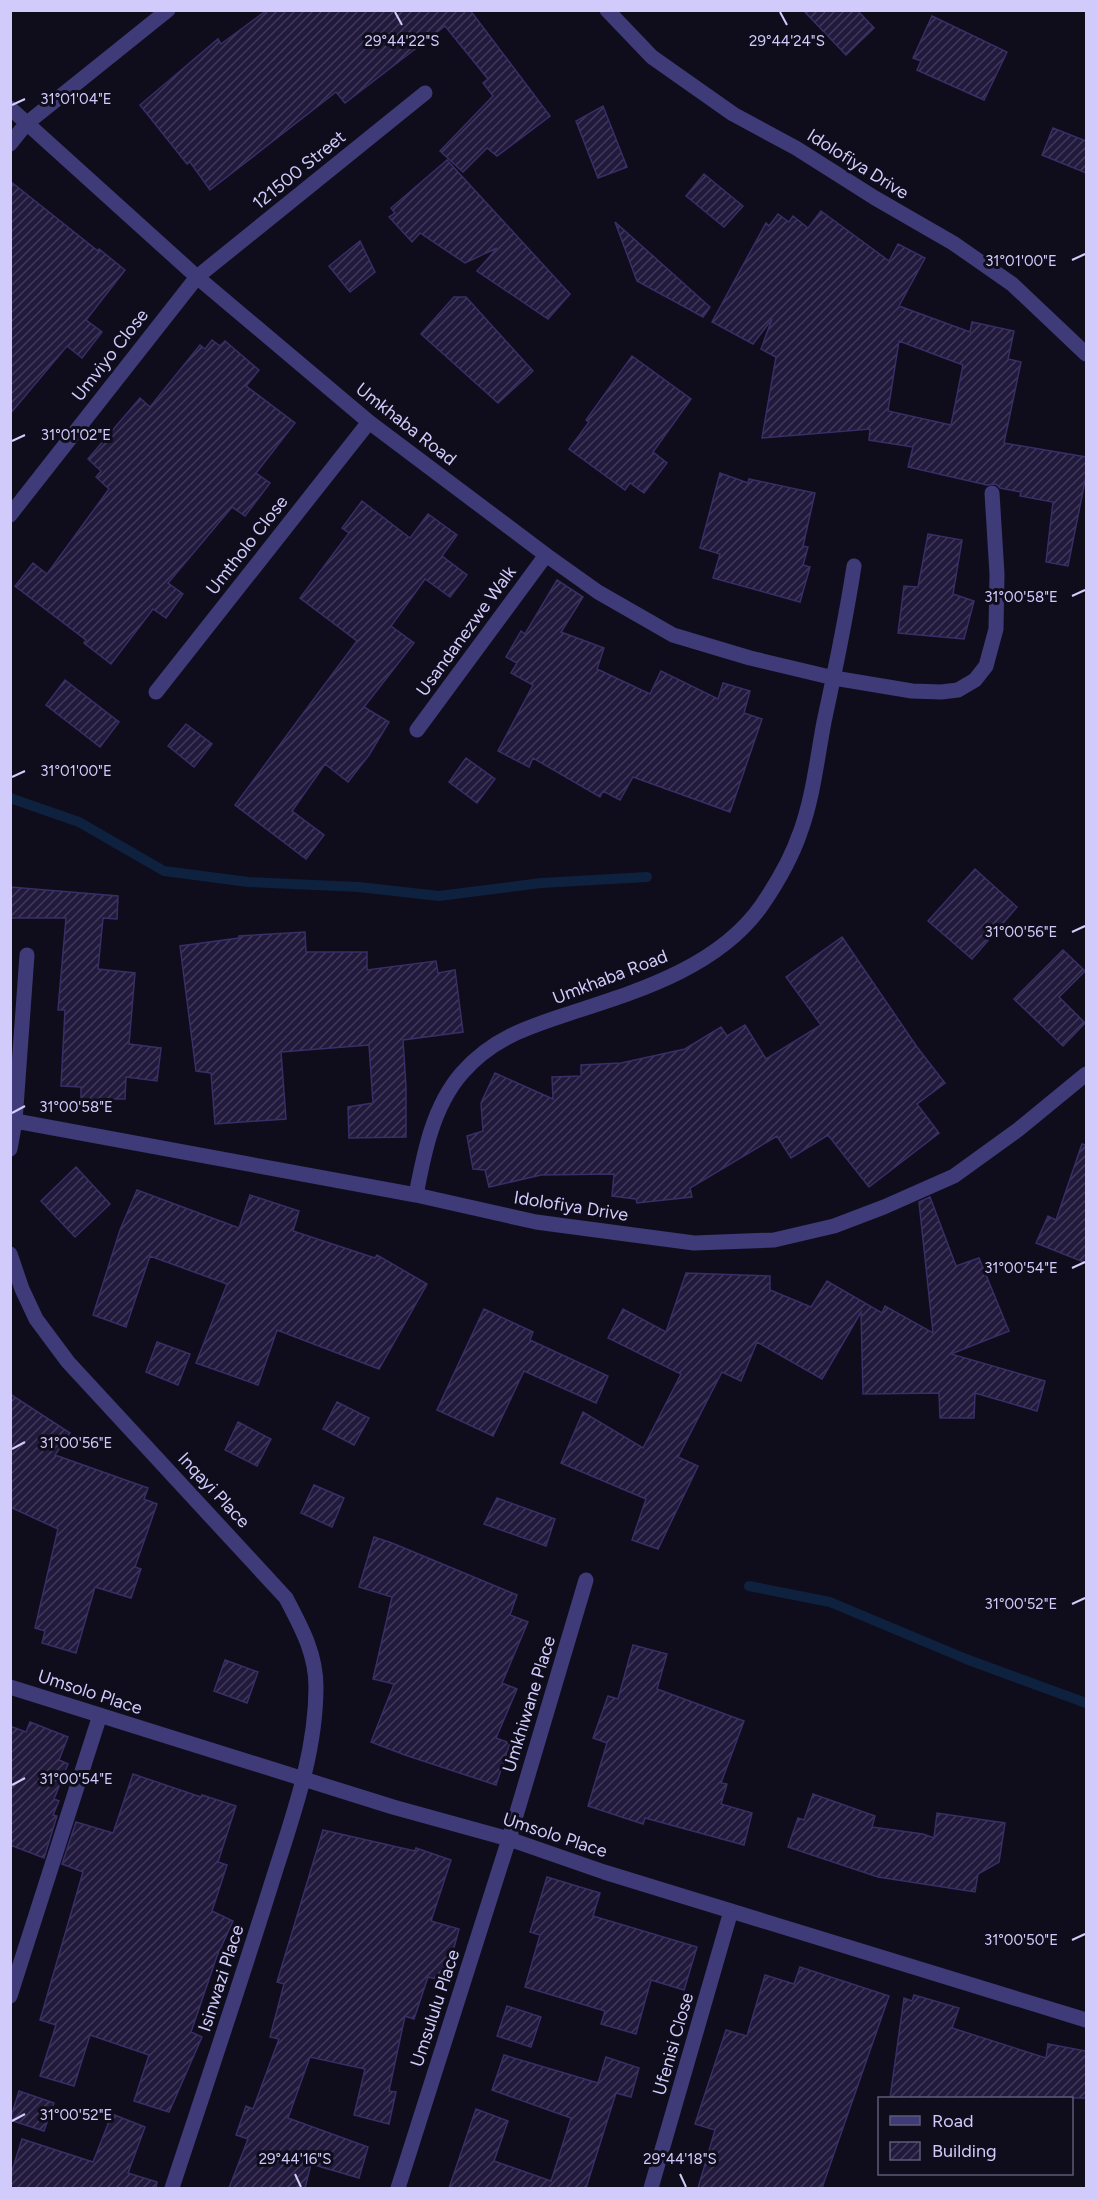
<svg xmlns="http://www.w3.org/2000/svg" width="1097" height="2199" viewBox="0 0 1097 2199" font-family="Figtree,sans-serif">
<style>
.lines{fill:none;stroke-linecap:round;stroke-linejoin:round}
.stream{stroke:#0e213e;stroke-width:10}
.building{fill:url(#building-hatch);stroke:#392e66;stroke-width:1.5;fill-rule:evenodd}
.minor{stroke:#3e3b78;stroke-width:15}
.ticks{fill:none;stroke:#d1cbfc;stroke-width:2}
.labels{text-anchor:middle;dominant-baseline:central;stroke-width:6;stroke-linejoin:round;paint-order:stroke}
.street-label{font-size:18px;fill:#d1cbfc;stroke:#0f0d1c}
.ticks-label{font-size:15px;text-anchor:middle;fill:#d1cbfc;stroke:#0f0d1c;stroke-width:6;stroke-linejoin:round;paint-order:stroke}
</style>
<defs>
<pattern id="building-hatch" width="6" height="6" patternUnits="userSpaceOnUse" patternTransform="scale(1.5)"><rect width="6" height="6" fill="#211a3c"/><path d="M-1 1l2-2M0 6l6-6M5 7l2-2" fill="none" stroke="#403a59"/></pattern>
</defs>
<rect width="100%" height="100%" fill="#0f0d1c"/>
<g class="lines">
<!-- stream -->
<path class="stream" d="M 10,798 L 79,822 L 164,871 L 248,882 L 359,887 L 439,896 L 541,883 L 647,877
M 749,1586 L 830,1602 L 966,1659 L 1086,1703"/>
</g>
<!-- building -->
<path class="building" d="M 267,10 L 470,10 L 550,116 L 497,156 L 487,148 L 463,172 L 440,151 L 493,96 L 483,83 L 488,79 L 445,26 L 345,103 L 336,92 L 210,190 L 190,162 L 187,164 L 140,105 L 218,39 L 221,44 Z
M 803,10 L 857,10 L 874,28 L 846,55 Z
M 932,16 L 1007,52 L 984,100 L 917,70 L 921,61 L 913,58 Z
M 603,106 L 627,167 L 598,178 L 576,121 Z
M 1053,128 L 1086,141 L 1086,173 L 1042,155 Z
M 447,160 L 570,294 L 548,319 L 477,271 L 497,248 L 465,263 L 420,233 L 412,242 L 389,217 L 395,213 L 391,208 Z
M 704,174 L 743,206 L 724,227 L 686,196 Z
M 10,181 L 98,251 L 99,249 L 125,270 L 86,320 L 102,332 L 82,358 L 67,346 L 10,414 Z
M 821,211 L 889,261 L 898,244 L 925,258 L 899,306 L 970,332 L 972,322 L 1014,331 L 1008,359 L 1021,362 L 1004,443 L 1086,457 L 1086,476 L 1068,566 L 1046,562 L 1053,502 L 1020,496 L 1021,492 L 1000,488 L 996,484 L 987,485 L 908,467 L 913,447 L 869,440 L 870,429 L 762,438 L 776,357 L 761,349 L 772,319 L 753,344 L 712,322 L 766,223 L 769,226 L 778,214 L 789,222 L 793,216 L 808,228 ZM 899,341 L 963,365 L 951,425 L 888,411 Z
M 615,222 L 710,307 L 703,317 L 637,281 Z
M 360,241 L 375,272 L 350,292 L 329,266 Z
M 454,297 L 466,297 L 533,371 L 498,403 L 421,334 Z
M 212,340 L 220,346 L 225,341 L 259,370 L 246,386 L 295,423 L 256,473 L 270,483 L 245,516 L 232,507 L 168,583 L 183,594 L 166,618 L 153,609 L 111,664 L 84,643 L 86,640 L 15,586 L 33,563 L 47,574 L 109,489 L 96,477 L 101,471 L 88,459 L 140,398 L 150,407 L 200,345 L 205,349 Z
M 632,356 L 691,399 L 653,452 L 667,463 L 644,493 L 630,483 L 625,490 L 569,449 L 589,422 L 586,420 Z
M 720,473 L 748,483 L 749,479 L 815,493 L 803,546 L 808,547 L 803,565 L 810,567 L 800,602 L 713,578 L 720,554 L 700,548 Z
M 362,501 L 410,538 L 428,514 L 457,535 L 442,556 L 467,575 L 450,597 L 425,579 L 391,626 L 414,643 L 364,707 L 389,722 L 369,755 L 348,782 L 325,764 L 292,811 L 324,835 L 306,859 L 235,805 L 357,641 L 300,598 L 349,533 L 342,528 Z
M 928,534 L 962,540 L 953,594 L 974,601 L 964,639 L 898,633 L 904,586 L 918,587 Z
M 557,580 L 583,597 L 561,632 L 604,648 L 597,669 L 650,694 L 661,671 L 718,699 L 723,683 L 750,691 L 744,713 L 762,719 L 730,812 L 633,777 L 620,800 L 603,791 L 600,797 L 533,758 L 529,767 L 498,751 L 533,685 L 511,673 L 517,663 L 506,657 L 521,631 L 525,634 Z
M 65,680 L 119,722 L 100,747 L 46,705 Z
M 186,724 L 212,744 L 194,767 L 168,746 Z
M 466,758 L 495,779 L 477,803 L 449,782 Z
M 975,869 L 1017,907 L 972,959 L 928,921 Z
M 10,887 L 118,896 L 117,919 L 103,918 L 98,969 L 135,973 L 129,1044 L 161,1048 L 157,1081 L 126,1077 L 125,1099 L 81,1099 L 81,1087 L 61,1086 L 65,1010 L 58,1010 L 66,918 L 10,918 Z
M 305,932 L 306,952 L 367,952 L 367,970 L 436,961 L 438,973 L 455,970 L 463,1032 L 403,1040 L 406,1087 L 406,1137 L 349,1138 L 348,1107 L 373,1103 L 369,1045 L 281,1052 L 286,1119 L 215,1124 L 211,1073 L 196,1071 L 180,946 L 239,938 L 239,936 Z
M 842,937 L 917,1047 L 945,1083 L 917,1104 L 939,1133 L 869,1187 L 828,1135 L 791,1158 L 777,1136 L 690,1188 L 692,1197 L 637,1203 L 636,1199 L 612,1196 L 614,1174 L 541,1175 L 489,1187 L 485,1170 L 473,1169 L 467,1136 L 483,1131 L 481,1103 L 495,1073 L 553,1099 L 552,1077 L 581,1076 L 581,1065 L 621,1063 L 685,1049 L 721,1027 L 727,1036 L 745,1025 L 766,1059 L 821,1025 L 786,977 Z
M 1063,950 L 1085,971 L 1059,997 L 1085,1023 L 1063,1046 L 1014,999 Z
M 1082,1144 L 1086,1145 L 1086,1263 L 1036,1243 L 1048,1216 L 1056,1220 Z
M 76,1167 L 110,1204 L 75,1237 L 41,1201 Z
M 137,1190 L 239,1228 L 250,1195 L 299,1211 L 293,1231 L 375,1258 L 377,1255 L 427,1284 L 379,1369 L 277,1330 L 258,1385 L 196,1363 L 227,1284 L 150,1256 L 126,1327 L 93,1315 L 120,1230 Z
M 930,1197 L 956,1266 L 979,1258 L 1009,1331 L 951,1354 L 1045,1381 L 1037,1411 L 975,1393 L 974,1418 L 940,1418 L 939,1393 L 863,1394 L 861,1312 L 822,1379 L 757,1342 L 741,1381 L 722,1372 L 678,1457 L 698,1466 L 658,1549 L 632,1540 L 646,1499 L 561,1463 L 583,1412 L 643,1448 L 681,1374 L 608,1338 L 623,1309 L 666,1332 L 686,1273 L 770,1276 L 770,1290 L 811,1307 L 827,1281 L 882,1313 L 885,1306 L 933,1333 L 919,1202 Z
M 484,1309 L 533,1332 L 530,1340 L 608,1376 L 596,1403 L 524,1371 L 493,1436 L 437,1410 Z
M 157,1342 L 190,1354 L 178,1385 L 146,1372 Z
M 10,1394 L 70,1433 L 55,1455 L 148,1488 L 144,1499 L 157,1504 L 135,1567 L 141,1569 L 131,1598 L 95,1587 L 76,1653 L 42,1643 L 45,1631 L 35,1628 L 58,1529 L 10,1507 Z
M 337,1402 L 369,1418 L 354,1445 L 323,1429 Z
M 238,1422 L 271,1439 L 257,1466 L 225,1450 Z
M 314,1485 L 344,1498 L 332,1527 L 301,1513 Z
M 497,1498 L 555,1519 L 546,1546 L 484,1524 Z
M 374,1537 L 392,1543 L 517,1595 L 510,1615 L 528,1622 L 502,1683 L 517,1689 L 496,1738 L 510,1743 L 496,1785 L 405,1755 L 371,1742 L 394,1684 L 373,1679 L 392,1597 L 359,1587 Z
M 633,1645 L 667,1654 L 657,1689 L 744,1721 L 721,1783 L 727,1784 L 721,1804 L 752,1813 L 744,1845 L 645,1818 L 643,1824 L 588,1806 L 607,1743 L 593,1738 L 608,1696 L 618,1699 Z
M 225,1660 L 258,1672 L 247,1703 L 214,1691 Z
M 30,1722 L 68,1737 L 59,1760 L 68,1764 L 54,1799 L 59,1801 L 53,1815 L 57,1816 L 44,1858 L 10,1845 L 10,1726 L 26,1732 Z
M 133,1774 L 201,1797 L 202,1795 L 236,1806 L 218,1862 L 227,1865 L 212,1911 L 233,1921 L 217,1956 L 191,2032 L 202,2037 L 169,2112 L 134,2101 L 149,2055 L 90,2035 L 74,2086 L 40,2076 L 56,2025 L 40,2020 L 83,1872 L 62,1864 L 76,1822 L 113,1833 Z
M 813,1794 L 875,1816 L 872,1827 L 923,1834 L 934,1838 L 937,1813 L 1005,1823 L 999,1862 L 978,1874 L 975,1892 L 878,1877 L 788,1847 L 798,1818 L 804,1820 Z
M 323,1830 L 415,1851 L 416,1848 L 451,1860 L 431,1921 L 459,1929 L 445,1981 L 428,1977 L 414,2019 L 405,2016 L 389,2091 L 396,2092 L 389,2124 L 354,2115 L 365,2069 L 310,2057 L 288,2118 L 368,2147 L 359,2178 L 311,2164 L 305,2188 L 229,2188 L 248,2139 L 236,2135 L 246,2106 L 253,2109 L 279,2039 L 270,2037 L 284,1984 L 277,1982 Z
M 547,1877 L 600,1893 L 593,1916 L 697,1947 L 684,1990 L 651,1980 L 636,2034 L 601,2024 L 605,2011 L 525,1987 L 540,1935 L 530,1932 Z
M 800,1967 L 889,1996 L 822,2188 L 698,2188 L 715,2130 L 695,2124 L 726,2030 L 747,2036 L 765,1975 L 794,1984 Z
M 914,1995 L 959,2008 L 952,2028 L 1046,2058 L 1048,2044 L 1086,2051 L 1086,2098 L 890,2098 L 904,1998 L 912,2001 Z
M 507,2006 L 541,2017 L 531,2047 L 497,2036 Z
M 504,2055 L 598,2083 L 606,2057 L 639,2068 L 631,2097 L 616,2093 L 586,2188 L 449,2188 L 476,2109 L 508,2121 L 494,2161 L 551,2181 L 571,2118 L 492,2090 Z
M 19,2091 L 54,2103 L 44,2131 L 10,2120 Z
M 112,2114 L 145,2127 L 128,2173 L 157,2182 L 156,2188 L 10,2188 L 10,2177 L 22,2139 L 93,2162 Z"/>
<g class="lines">
<!-- minor -->
<path class="minor" d="M 607,10 L 652,57 L 733,114 L 796,148 L 875,198 L 953,243 L 1012,284 L 1086,354
M 10,108 L 197,277 L 369,422 L 546,555 L 598,592 L 673,635 L 750,658 L 834,678 L 912,691 L 941,692 L 958,690 L 975,680 L 986,666 L 996,629 L 997,574 L 992,493
M 10,144 L 26,124 L 168,10
M 10,515 L 197,277 L 425,93
M 156,692 L 369,422
M 417,730 L 546,555
M 10,1120 L 416,1195 L 536,1222 L 694,1243 L 774,1240 L 834,1226 L 884,1207 L 954,1176 L 1019,1129 L 1086,1074
M 10,1149 L 15,1121 L 27,955
M 416,1195 C 424,1153 433,1106 462,1073 C 495,1035 535,1025 580,1010 C 645,989 721,964 762,905 C 777,883 791,859 800,833 C 813,798 817,759 824,722 C 835,671 846,619 854,566
M 10,1254 L 22,1289 L 36,1319 L 68,1362 L 286,1598 C 301,1627 316,1653 316,1687 C 316,1755 291,1821 271,1885 C 239,1987 205,2088 172,2188
M 10,1687 L 393,1807 L 509,1839 L 604,1872 L 1086,2020
M 10,1996 L 100,1715
M 398,2188 L 509,1839 L 586,1580
M 651,2188 L 731,1911"/>
</g>
<!-- ticks -->
<path class="ticks" d="M 395,12 L 402,25M 780,12 L 787,25M 12,105 L 25,99M 1072,260 L 1085,254M 12,441 L 25,435M 1072,596 L 1085,590M 12,777 L 25,771M 1072,932 L 1085,926M 12,1113 L 25,1106M 1072,1268 L 1085,1262M 12,1449 L 25,1442M 1072,1604 L 1085,1598M 12,1785 L 25,1778M 1072,1940 L 1085,1934M 12,2121 L 25,2114M 295,2174 L 301,2187M 680,2174 L 686,2187"/>
<g class="labels">
<!-- street labels -->
<g class="street-label">
<text transform="translate(858 164) rotate(32)">Idolofiya Drive</text>
<text transform="translate(299 170) rotate(-39)">121500 Street</text>
<text transform="translate(110 355) rotate(-52)">Umviyo Close</text>
<text transform="translate(406 424) rotate(38)">Umkhaba Road</text>
<text transform="translate(247 545) rotate(-52)">Umtholo Close</text>
<text transform="translate(466 631) rotate(-54)">Usandanezwe Walk</text>
<text transform="translate(610 977) rotate(-21)">Umkhaba Road</text>
<text transform="translate(571 1206) rotate(9)">Idolofiya Drive</text>
<text transform="translate(214 1490) rotate(47)">Inqayi Place</text>
<text transform="translate(90 1692) rotate(18)">Umsolo Place</text>
<text transform="translate(529 1704) rotate(-73)">Umkhiwane Place</text>
<text transform="translate(555 1835) rotate(18)">Umsolo Place</text>
<text transform="translate(221 1978) rotate(-72)">Isinwazi Place</text>
<text transform="translate(435 2008) rotate(-72)">Umsululu Place</text>
<text transform="translate(673 2044) rotate(-74)">Ufenisi Close</text>
</g>
</g>
<g class="ticks-label">
<text x="787" y="46">29°44'24"S</text>
<text x="402" y="46">29°44'22"S</text>
<text x="76" y="104">31°01'04"E</text>
<text x="1021" y="266">31°01'00"E</text>
<text x="76" y="440">31°01'02"E</text>
<text x="1021" y="602">31°00'58"E</text>
<text x="76" y="776">31°01'00"E</text>
<text x="1021" y="937">31°00'56"E</text>
<text x="76" y="1112">31°00'58"E</text>
<text x="1021" y="1273">31°00'54"E</text>
<text x="76" y="1448">31°00'56"E</text>
<text x="1021" y="1609">31°00'52"E</text>
<text x="76" y="1784">31°00'54"E</text>
<text x="1021" y="1945">31°00'50"E</text>
<text x="76" y="2120">31°00'52"E</text>
<text x="295" y="2164">29°44'16"S</text>
<text x="680" y="2164">29°44'18"S</text>
</g>
<!-- border -->
<rect width="1097" height="2199" fill="none" stroke="#d1cbfc" stroke-width="24"/>
<!-- legend -->
<rect x="878" y="2097" width="195" height="78" fill="#0f0d1c" stroke="#5d5976" stroke-width="1.5"/>
<rect x="890" y="2116" width="30" height="9" fill="#3e3b78" stroke="#5d5976" stroke-width="1.5"/>
<text x="932" y="2127" font-size="18" fill="#d1cbfc">Road</text>
<rect x="890" y="2142" width="30" height="18" fill="url(#building-hatch)" stroke="#5d5976" stroke-width="1.5"/>
<text x="932" y="2157" font-size="18" fill="#d1cbfc">Building</text>
</svg>
